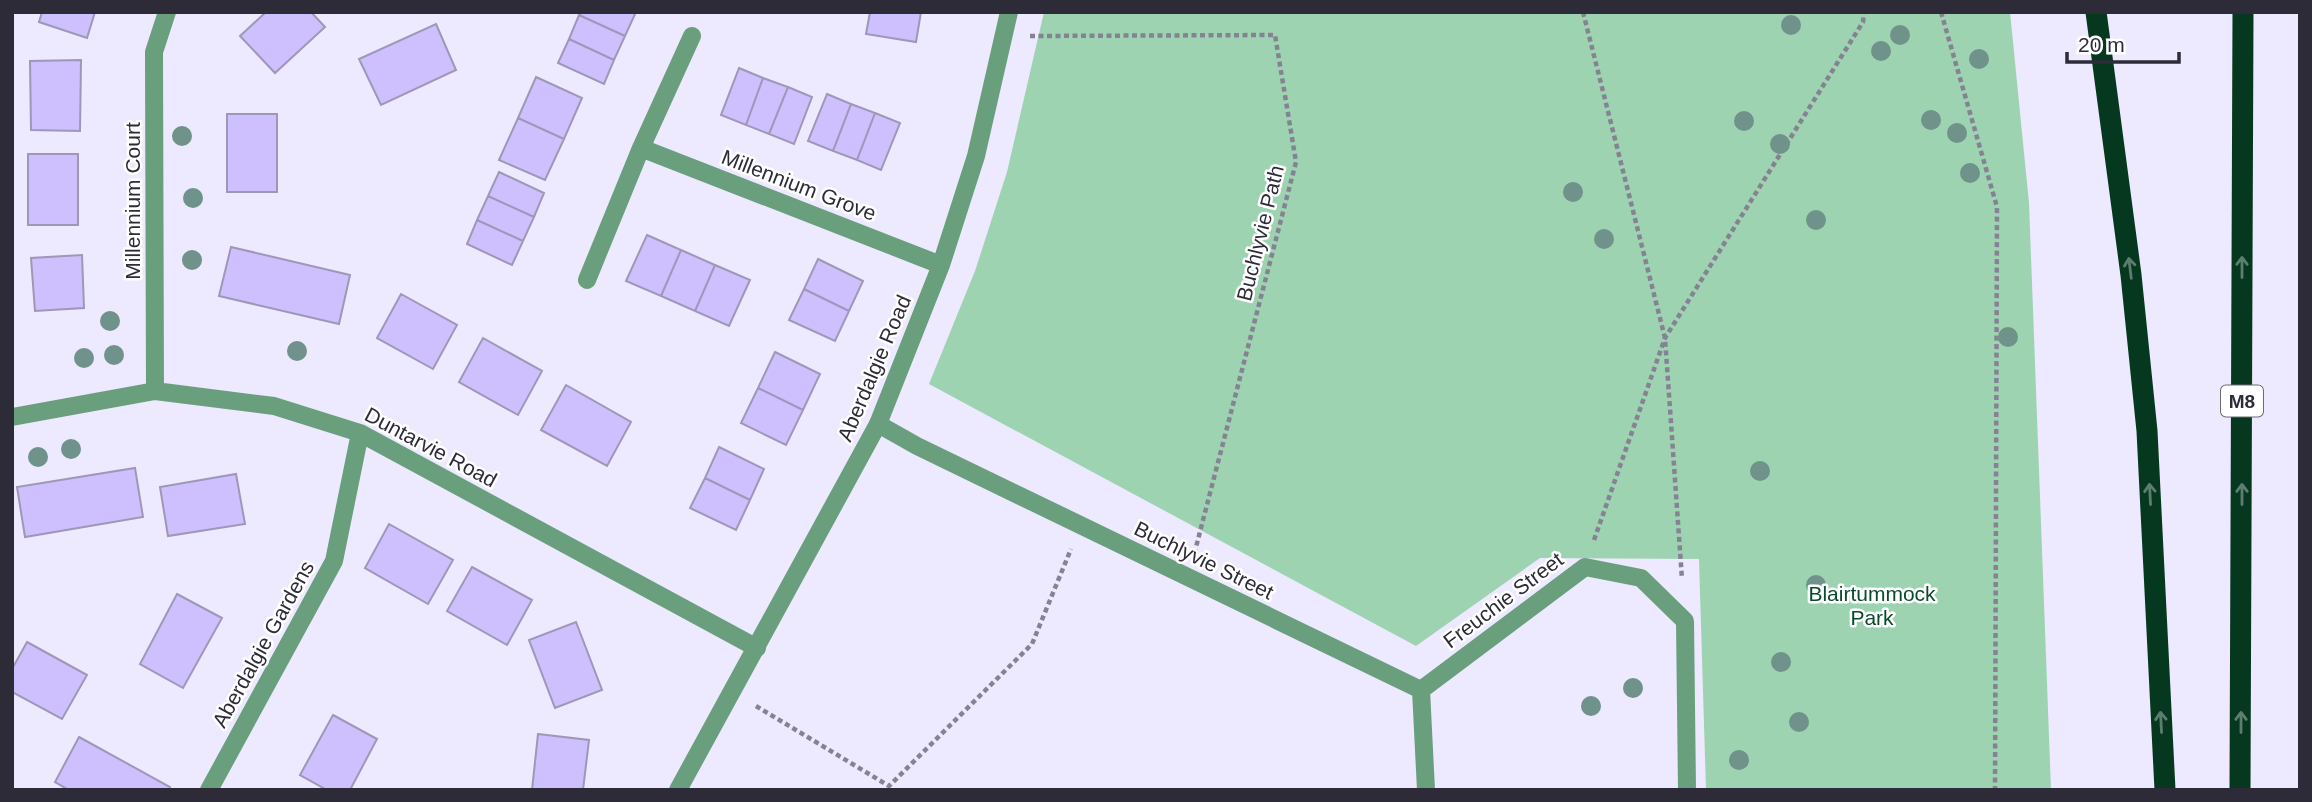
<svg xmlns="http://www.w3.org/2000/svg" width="2312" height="802" viewBox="0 0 2312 802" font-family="Arial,sans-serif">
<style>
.green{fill:#9ed3b1}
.building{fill:#cebffe;stroke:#9e97b8;stroke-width:2}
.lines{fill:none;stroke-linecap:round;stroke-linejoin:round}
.path{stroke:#858293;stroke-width:4.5;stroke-dasharray:5 3.5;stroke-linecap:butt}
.service{stroke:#699f7d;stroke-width:18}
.minor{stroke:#699f7d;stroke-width:18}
.motorway{stroke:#063820;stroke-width:21}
.tree{fill:#6f928a}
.oneway{stroke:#5d7e6e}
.labels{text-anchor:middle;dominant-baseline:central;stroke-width:5;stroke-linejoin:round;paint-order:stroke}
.shield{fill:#fff;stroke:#6d6b74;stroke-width:2}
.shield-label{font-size:19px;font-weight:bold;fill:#2e2b39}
.street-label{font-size:21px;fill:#2e2b39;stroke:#fff}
.park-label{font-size:21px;fill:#084b2c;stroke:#fff}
</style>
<rect width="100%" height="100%" fill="#ede9fe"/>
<!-- green -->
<path class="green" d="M 1044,12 L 2010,12 L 2029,203 L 2051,790 L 1706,790 L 1699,559 L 1540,558 L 1416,646 L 929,384 L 975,271 L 1007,172 Z"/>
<!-- building -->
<path class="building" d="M 42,12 L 95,12 L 87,38 L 39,22 Z
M 266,12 L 311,12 L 325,27 L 275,73 L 240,36 Z
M 581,12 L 636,12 L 625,36 L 579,15 Z
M 870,12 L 921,12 L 916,42 L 866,34 Z
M 579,15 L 625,36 L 614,60 L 569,39 Z
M 436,24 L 456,70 L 381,105 L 359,59 Z
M 569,39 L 614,60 L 604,84 L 558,63 Z
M 81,60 L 80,131 L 31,130 L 30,61 Z
M 739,68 L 763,78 L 746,125 L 721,115 Z
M 536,77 L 582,98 L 564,139 L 518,118 Z
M 763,78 L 788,87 L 769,134 L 746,125 Z
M 788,87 L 812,97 L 794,144 L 769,134 Z
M 827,94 L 851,104 L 833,151 L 808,141 Z
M 851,104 L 875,113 L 857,160 L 833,151 Z
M 875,113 L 900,123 L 881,170 L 857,160 Z
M 227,114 L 277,114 L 277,192 L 227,192 Z
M 518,118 L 564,139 L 545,180 L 499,160 Z
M 28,154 L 78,154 L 78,225 L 28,225 Z
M 499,172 L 544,193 L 534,217 L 488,196 Z
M 488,196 L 534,217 L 523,241 L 477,220 Z
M 477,220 L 523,241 L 512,265 L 467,244 Z
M 647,235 L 681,250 L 661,296 L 626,281 Z
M 231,247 L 350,275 L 339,324 L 219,296 Z
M 681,250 L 715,265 L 695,311 L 661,296 Z
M 82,255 L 84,308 L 35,311 L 31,258 Z
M 818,259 L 863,281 L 849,311 L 804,289 Z
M 715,265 L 750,280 L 729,326 L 695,311 Z
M 804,289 L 849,311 L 835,341 L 789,320 Z
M 401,294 L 457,325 L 433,369 L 377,338 Z
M 483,338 L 542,371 L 518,415 L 459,382 Z
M 775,352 L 820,374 L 803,410 L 758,388 Z
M 566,385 L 631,422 L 607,466 L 541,430 Z
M 758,388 L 803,410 L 786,445 L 741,423 Z
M 719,447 L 764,469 L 750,500 L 705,478 Z
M 135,468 L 143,517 L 25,537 L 17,487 Z
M 236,474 L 245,524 L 168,536 L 160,487 Z
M 705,478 L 750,500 L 736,530 L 690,508 Z
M 389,524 L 453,560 L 428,604 L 365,568 Z
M 472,567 L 532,600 L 507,645 L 447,611 Z
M 177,594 L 222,618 L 183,688 L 140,664 Z
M 576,622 L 602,690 L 555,708 L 529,640 Z
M 27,642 L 87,675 L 62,719 L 12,692 L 12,669 Z
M 333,715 L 377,739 L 350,790 L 327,790 L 300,775 Z
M 538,734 L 589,740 L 583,790 L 532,790 Z
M 79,737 L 170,787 L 168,790 L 69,790 L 55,782 Z"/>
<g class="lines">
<!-- path -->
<path class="path" d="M 1583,12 L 1665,338 L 1682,579
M 1941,12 L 1997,207 L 1995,790
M 1030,36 L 1275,35 L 1296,162 L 1195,551
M 1594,540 L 1665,338 L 1863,22 L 1864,12
M 756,706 L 889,786 L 1032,644 L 1071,549"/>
<!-- service -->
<path class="service" d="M 878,424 L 917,446 L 1421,690 L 1426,790
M 1421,690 L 1585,567 L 1641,578 L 1685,621 L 1687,790"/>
<!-- minor -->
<path class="minor" d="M 641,148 L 941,265
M 587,280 L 641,148 L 692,36
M 155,391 L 154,52 L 167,12
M 12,417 L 155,391 L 274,406 L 360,433 L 757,648
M 209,790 L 334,561 L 360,433
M 678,790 L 878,424 L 941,265 L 976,156 L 1009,12"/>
<!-- motorway -->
<path class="motorway" d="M 2096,12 L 2131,275 L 2147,431 L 2165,790
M 2240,790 L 2243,12"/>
</g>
<!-- trees -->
<g class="tree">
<circle cx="1791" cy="25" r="10"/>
<circle cx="1900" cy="35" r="10"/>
<circle cx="1881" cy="51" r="10"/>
<circle cx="1979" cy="59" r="10"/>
<circle cx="1931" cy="120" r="10"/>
<circle cx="1744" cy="121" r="10"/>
<circle cx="1957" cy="133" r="10"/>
<circle cx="182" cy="136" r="10"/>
<circle cx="1780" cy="144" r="10"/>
<circle cx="1970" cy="173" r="10"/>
<circle cx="1573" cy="192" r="10"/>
<circle cx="193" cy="198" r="10"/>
<circle cx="1816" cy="220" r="10"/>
<circle cx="1604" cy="239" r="10"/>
<circle cx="192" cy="260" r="10"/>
<circle cx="110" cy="321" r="10"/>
<circle cx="2008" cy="337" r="10"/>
<circle cx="297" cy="351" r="10"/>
<circle cx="114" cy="355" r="10"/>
<circle cx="84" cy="358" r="10"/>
<circle cx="71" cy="449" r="10"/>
<circle cx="38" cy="457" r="10"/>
<circle cx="1760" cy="471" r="10"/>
<circle cx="1816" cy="585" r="10"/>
<circle cx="1781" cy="662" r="10"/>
<circle cx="1633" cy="688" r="10"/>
<circle cx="1591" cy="706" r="10"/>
<circle cx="1799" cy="722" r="10"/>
<circle cx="1739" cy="760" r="10"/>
</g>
<!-- one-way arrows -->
<defs><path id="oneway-shaft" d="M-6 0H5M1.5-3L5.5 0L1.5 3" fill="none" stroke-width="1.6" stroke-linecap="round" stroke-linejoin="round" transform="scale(1.75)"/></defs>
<g class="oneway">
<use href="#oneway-shaft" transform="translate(2242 267) rotate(-90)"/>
<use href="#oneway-shaft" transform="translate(2130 268) rotate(-97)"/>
<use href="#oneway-shaft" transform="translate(2150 494) rotate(-93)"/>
<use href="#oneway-shaft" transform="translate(2242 494) rotate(-90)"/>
<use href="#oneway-shaft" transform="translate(2161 722) rotate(-93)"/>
<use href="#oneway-shaft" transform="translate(2241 722) rotate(-90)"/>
</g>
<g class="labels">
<!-- shield labels -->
<rect class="shield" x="2221" y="385.5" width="42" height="31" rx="5"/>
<g class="shield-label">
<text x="2242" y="401">M8</text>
</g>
<!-- street labels -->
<g class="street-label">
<text transform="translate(799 185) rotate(21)">Millennium Grove</text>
<text transform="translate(132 201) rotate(-90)">Millennium Court</text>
<text transform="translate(1260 233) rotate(-76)">Buchlyvie Path</text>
<text transform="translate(874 368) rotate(-67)">Aberdalgie Road</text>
<text transform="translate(431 447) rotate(28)">Duntarvie Road</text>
<text transform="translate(1204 560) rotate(26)">Buchlyvie Street</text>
<text transform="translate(1503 600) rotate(-37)">Freuchie Street</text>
<text transform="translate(263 644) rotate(-61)">Aberdalgie Gardens</text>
</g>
<!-- park labels -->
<g class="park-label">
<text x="1872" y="593">Blairtummock<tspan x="1872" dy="24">Park</tspan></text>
</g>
</g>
<!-- border -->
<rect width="2312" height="802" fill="none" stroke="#2e2b39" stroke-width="28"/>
<!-- scale -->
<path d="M2067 52v10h112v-10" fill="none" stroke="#2e2b39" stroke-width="3.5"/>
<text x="2078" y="52" font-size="21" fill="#2e2b39" stroke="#ffffff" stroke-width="5" paint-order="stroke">20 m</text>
</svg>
